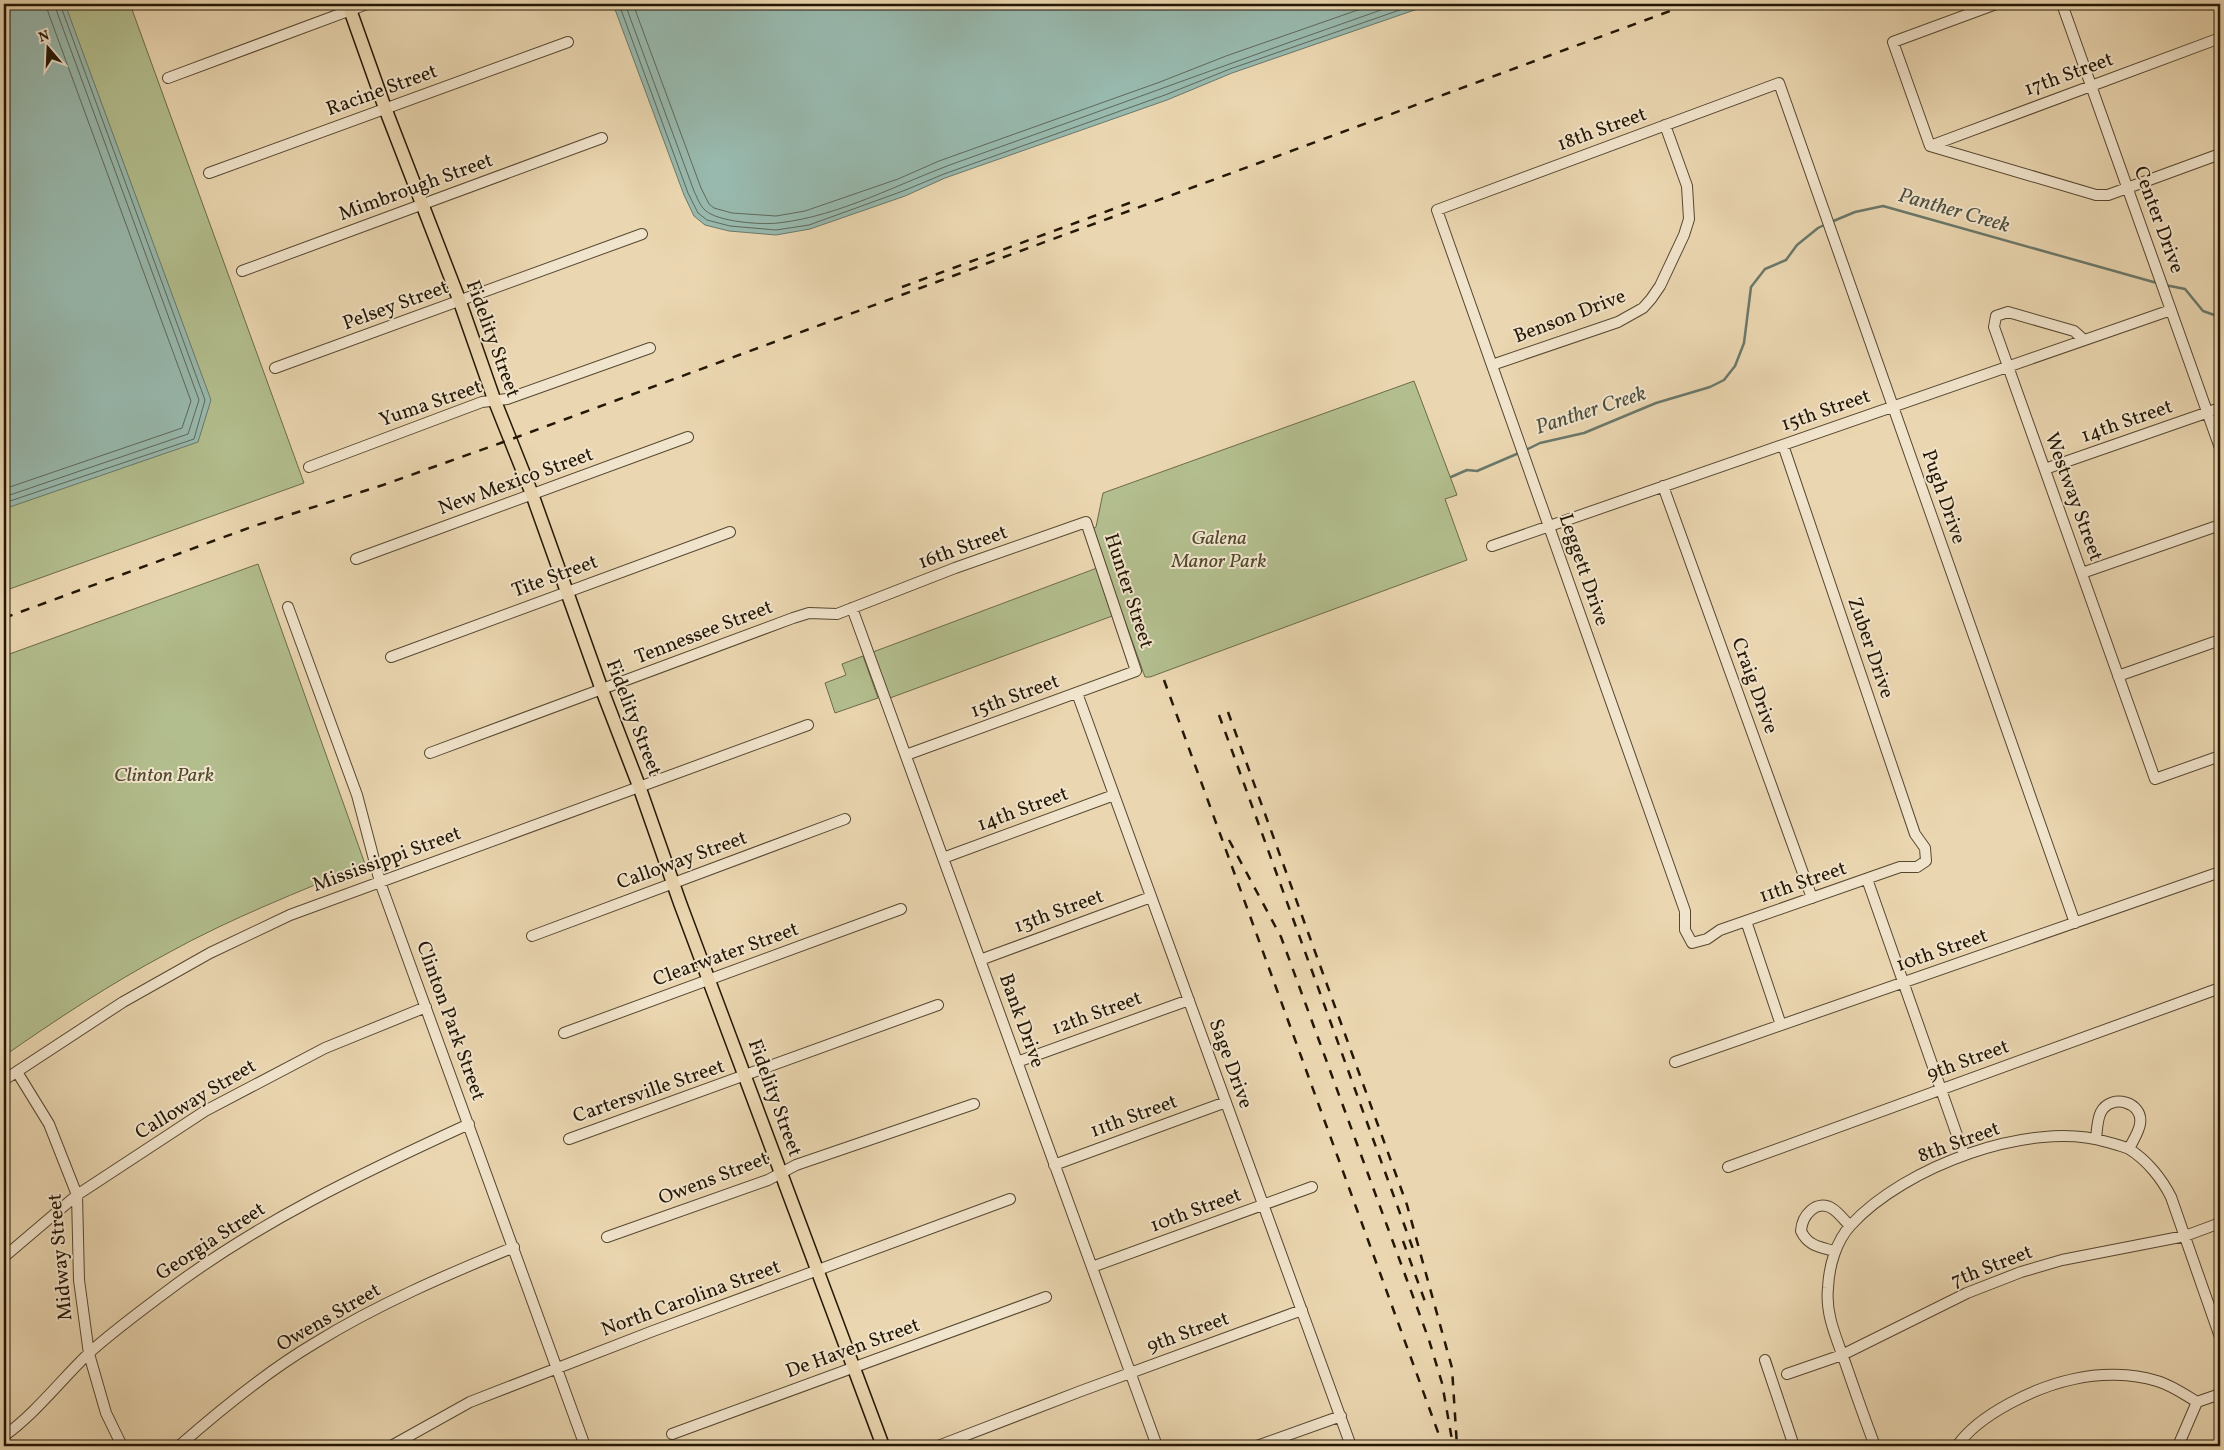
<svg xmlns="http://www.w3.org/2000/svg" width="2224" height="1450" viewBox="0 0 2224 1450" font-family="Vollkorn,serif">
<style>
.green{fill:#b3be8e;stroke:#6c6a4a}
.water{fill:#98b9ae;stroke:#6a786a}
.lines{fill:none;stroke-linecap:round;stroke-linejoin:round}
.shore{stroke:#5e685a;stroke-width:1}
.stream{stroke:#6a786a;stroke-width:2.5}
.minor-casing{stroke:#564730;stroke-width:12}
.major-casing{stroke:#241705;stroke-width:15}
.minor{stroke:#f1e4cc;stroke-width:10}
.major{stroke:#ead6b0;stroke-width:12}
.rail{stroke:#241705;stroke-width:2.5;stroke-dasharray:9 9;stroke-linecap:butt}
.labels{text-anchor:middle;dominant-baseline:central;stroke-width:4;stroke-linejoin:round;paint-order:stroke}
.street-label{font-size:20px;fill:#241705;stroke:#f1e4cc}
.park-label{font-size:20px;font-style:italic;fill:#4f492e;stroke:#f1e4cc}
.water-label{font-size:21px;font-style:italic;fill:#4d5040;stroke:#f1e4cc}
</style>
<rect width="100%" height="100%" fill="#ead6b0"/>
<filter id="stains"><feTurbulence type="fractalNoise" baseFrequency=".004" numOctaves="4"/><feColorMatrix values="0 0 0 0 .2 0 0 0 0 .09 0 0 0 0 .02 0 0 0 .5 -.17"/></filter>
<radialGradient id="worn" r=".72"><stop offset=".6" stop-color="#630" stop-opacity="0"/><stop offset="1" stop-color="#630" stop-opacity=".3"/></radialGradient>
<!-- green -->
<path class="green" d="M 4,4 L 130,4 L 304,483 L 4,591 Z
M 1414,381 L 1457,495 L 1445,499 L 1467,560 L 1150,677 L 1145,677 L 1092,529 L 1096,527 L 1103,493 Z
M 258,564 L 365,864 C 299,892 231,918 168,953 C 110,984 57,1019 4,1056 L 4,656 Z
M 1097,568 L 1115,615 L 890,698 L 873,652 Z
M 863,656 L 878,698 L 835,713 L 825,683 L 846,675 L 842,664 Z"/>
<!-- water -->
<path class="water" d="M 4,4 L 65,4 L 211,400 L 198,442 L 4,509 Z
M 613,4 L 1432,4 L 1232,73 L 1167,100 L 945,178 L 905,196 L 810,229 L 776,235 L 729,231 L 705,225 L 694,216 L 684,195 Z"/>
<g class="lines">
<!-- shore -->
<path class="shore" d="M 619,4 L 688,193 L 698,213 L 707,220 L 730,226 L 776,230 L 809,225 L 903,191 L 944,174 L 1165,95 L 1230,69 L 1417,4
M 625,4 L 694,191 C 697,197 700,206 705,210 C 717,222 762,225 778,223 C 841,216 899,183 958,162 C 1105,110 1251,55 1398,4
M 633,4 L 701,188 L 709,204 L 714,208 L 732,213 L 776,216 L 805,211 L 898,179 L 939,161 L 1160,82 L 1226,56 L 1375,4
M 4,489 L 182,428 L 191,401 L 48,12 L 47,4
M 4,497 L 188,434 L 199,400 L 54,4
M 4,503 L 194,439 L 205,400 L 60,4"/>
<!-- stream -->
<path class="stream" d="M 1831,222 L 1855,212 L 1883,206 L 2157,283
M 2165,285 L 2185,289 L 2203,311 L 2220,317
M 1524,451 L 1540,443 L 1584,433 L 1656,403 L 1710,387 L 1724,380 L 1735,366 L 1744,343 L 1751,287 L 1765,269 L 1786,260 L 1797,245 L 1818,228 L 1826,224
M 1451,477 L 1467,470 L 1477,471 L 1519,453"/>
<!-- minor casing -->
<g class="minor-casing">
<path id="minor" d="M 1996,4 L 1893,42 L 1930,146 L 2096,195 L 2108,195 L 2220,154
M 2062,4 L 2220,448
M 168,78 L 367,4
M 1930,146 L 2220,38
M 209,173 L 568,42
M 242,271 L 602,138
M 2084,340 L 2074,331 L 2008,312 L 1996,316 L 1994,327 L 2155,779 L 2220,756
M 1492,365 L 1618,322 L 1643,308 L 1651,299 L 1660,286 L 1684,235 L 1689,219 L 1687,186 L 1665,125
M 275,368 L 642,234
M 1783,445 L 1915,834 L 1925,848 L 1926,861 L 1917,867 L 1900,867 L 1720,930 L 1707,939 L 1692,943 L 1685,930 L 1685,911 L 1437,210 L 1779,83 L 2075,923
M 309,467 L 482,402 L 507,399 L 650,348
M 2045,469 L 2220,408
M 1663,486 L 1812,898
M 1492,546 L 2171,310
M 356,559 L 688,437
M 2082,573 L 2220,525
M 288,607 L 357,795 L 380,882 L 585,1446
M 852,608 L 1157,1446
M 391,657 L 730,532
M 2118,676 L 2220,640
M 1077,693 L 1351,1446
M 430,753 L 793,618 L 809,613 L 837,614 L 955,568 L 1086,522 L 1136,671 L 906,755
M 943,858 L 1114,795
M 1867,879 L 1964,1155
M 1746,921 L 1781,1025
M 532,936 L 845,819
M 980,960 L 1151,897
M 564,1033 L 901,909
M 1017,1062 L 1189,1000
M 1675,1062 L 2220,872
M 17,1072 L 49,1124 L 77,1195 L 79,1280 L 89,1354 L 106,1413 L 122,1446
M 4,1080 L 123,1002 L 210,953 L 290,915 L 808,725
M 569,1139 L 938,1005
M 2096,1139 C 2097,1131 2097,1119 2101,1112 C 2111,1093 2144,1102 2140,1124 C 2139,1132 2132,1142 2129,1149
M 1054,1165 L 1226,1102
M 1728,1167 L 2220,988
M 607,1237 L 768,1180 L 796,1165 L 974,1104
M 1834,1251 C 1820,1247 1808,1246 1801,1231 C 1802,1216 1816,1198 1833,1209 C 1839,1213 1844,1220 1850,1226
M 4,1257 L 77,1195 L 205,1111 L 325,1048 L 426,1007
M 1092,1267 L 1312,1187
M 1765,1360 L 1794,1446
M 1787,1374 L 1842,1355 L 1967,1293 L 2021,1272 L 2062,1260 L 2185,1236 L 2220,1223
M 672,1434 L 1046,1297
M 4,1436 C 35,1414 60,1381 88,1354 C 111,1333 137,1314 162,1295 C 256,1223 362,1173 469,1124
M 179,1446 C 221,1409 266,1372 315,1343 C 378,1304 446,1275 514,1247
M 391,1446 L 470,1402 L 653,1331 L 1010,1199
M 938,1446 L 1081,1391 L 1302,1310
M 1257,1446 L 1341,1416
M 1875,1446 C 1865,1420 1856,1394 1847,1368 C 1838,1341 1825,1316 1828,1288 C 1829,1266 1836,1241 1851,1225 C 1904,1167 2031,1119 2107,1142 C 2114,1144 2123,1146 2129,1149 C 2147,1160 2162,1179 2171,1197 L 2220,1337
M 1957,1446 C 1979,1414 2036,1387 2074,1379 C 2100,1373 2131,1373 2157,1381 C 2171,1385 2184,1394 2197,1402 L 2220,1394
M 2178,1446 L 2197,1402"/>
</g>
<!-- major casing -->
<g class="major-casing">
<path id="major" d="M 348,4 L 385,108 L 460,302 L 494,399 L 532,494 L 602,690 L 639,786 L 680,903 L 883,1446"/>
</g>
<!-- minor -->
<use href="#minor" class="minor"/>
<!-- major -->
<use href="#major" class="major"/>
<!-- rail -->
<path class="rail" d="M 902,287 L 1132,202
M 4,618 L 254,526 L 383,485 L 509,440 L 1689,4
M 1164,680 L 1443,1446
M 1228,712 L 1407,1205 L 1452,1368 L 1457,1446
M 1219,715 L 1413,1249
M 1229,840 L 1281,937 L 1429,1340 L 1442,1383 L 1452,1440
M 1403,1241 L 1427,1307"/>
</g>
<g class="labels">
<!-- street labels -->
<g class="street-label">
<text transform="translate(2069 75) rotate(-20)">17th Street</text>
<text transform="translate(382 91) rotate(-20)">Racine Street</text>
<text transform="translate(1602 130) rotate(-20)">18th Street</text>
<text transform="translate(416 188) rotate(-20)">Mimbrough Street</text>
<text transform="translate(2158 220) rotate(70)">Center Drive</text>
<text transform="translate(396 306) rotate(-20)">Pelsey Street</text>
<text transform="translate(1570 317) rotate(-21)">Benson Drive</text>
<text transform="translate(492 339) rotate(70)">Fidelity Street</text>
<text transform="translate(431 404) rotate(-19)">Yuma Street</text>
<text transform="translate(1826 411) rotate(-19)">15th Street</text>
<text transform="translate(2127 422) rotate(-19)">14th Street</text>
<text transform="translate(516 482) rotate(-20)">New Mexico Street</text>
<text transform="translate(1943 497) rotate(71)">Pugh Drive</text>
<text transform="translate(2073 497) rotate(70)">Westway Street</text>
<text transform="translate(963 548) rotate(-20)">16th Street</text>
<text transform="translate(1583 570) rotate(71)">Leggett Drive</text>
<text transform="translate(555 577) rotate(-20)">Tite Street</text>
<text transform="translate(1128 591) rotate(72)">Hunter Street</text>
<text transform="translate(704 633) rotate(-21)">Tennessee Street</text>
<text transform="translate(1870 648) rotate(71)">Zuber Drive</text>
<text transform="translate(1754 686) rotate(70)">Craig Drive</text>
<text transform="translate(1015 697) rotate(-20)">15th Street</text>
<text transform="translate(633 718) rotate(69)">Fidelity Street</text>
<text transform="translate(1023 810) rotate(-20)">14th Street</text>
<text transform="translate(387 860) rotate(-20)">Mississippi Street</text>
<text transform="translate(682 861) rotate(-20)">Calloway Street</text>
<text transform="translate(1803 883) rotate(-19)">11th Street</text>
<text transform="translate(1059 912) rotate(-20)">13th Street</text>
<text transform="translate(1942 951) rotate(-19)">10th Street</text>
<text transform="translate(726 955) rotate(-20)">Clearwater Street</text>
<text transform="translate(1097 1014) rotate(-20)">12th Street</text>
<text transform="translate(450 1021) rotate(70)">Clinton Park Street</text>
<text transform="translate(1021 1021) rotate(70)">Bank Drive</text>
<text transform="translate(1968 1061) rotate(-20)">9th Street</text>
<text transform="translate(1230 1064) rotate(70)">Sage Drive</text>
<text transform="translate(649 1092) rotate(-19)">Cartersville Street</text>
<text transform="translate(774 1098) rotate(70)">Fidelity Street</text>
<text transform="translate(196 1100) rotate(-31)">Calloway Street</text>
<text transform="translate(1134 1117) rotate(-20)">11th Street</text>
<text transform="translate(1959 1143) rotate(-20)">8th Street</text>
<text transform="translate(714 1179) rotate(-21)">Owens Street</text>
<text transform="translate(1196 1211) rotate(-20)">10th Street</text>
<text transform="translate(211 1242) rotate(-33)">Georgia Street</text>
<text transform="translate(61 1257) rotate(-95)">Midway Street</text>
<text transform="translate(1992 1267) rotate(-21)">7th Street</text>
<text transform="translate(691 1299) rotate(-20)">North Carolina Street</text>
<text transform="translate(329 1318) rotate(-30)">Owens Street</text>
<text transform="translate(1188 1333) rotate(-20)">9th Street</text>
<text transform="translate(853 1349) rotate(-20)">De Haven Street</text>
</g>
<!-- park labels -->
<g class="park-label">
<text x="1219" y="539">Galena<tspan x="1219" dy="23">Manor Park</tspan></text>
<text x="164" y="776">Clinton Park</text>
</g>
<!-- water labels -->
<g class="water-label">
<text transform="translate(1954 211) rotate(16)">Panther Creek</text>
<text transform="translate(1591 411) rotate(-18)">Panther Creek</text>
</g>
</g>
<!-- margin -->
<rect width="2224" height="1450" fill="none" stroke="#ead6b0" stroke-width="20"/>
<rect x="5" y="5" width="2214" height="1440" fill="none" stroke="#241705" stroke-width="2.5"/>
<rect x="10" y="10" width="2204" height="1430" fill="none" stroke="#241705"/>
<!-- north arrow -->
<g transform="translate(48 48) rotate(341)" stroke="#f1e4cc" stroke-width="4" paint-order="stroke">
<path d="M0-4L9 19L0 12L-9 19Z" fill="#241705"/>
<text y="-8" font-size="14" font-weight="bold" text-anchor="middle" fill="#241705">N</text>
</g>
<rect width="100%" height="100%" filter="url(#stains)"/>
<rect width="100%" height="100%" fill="url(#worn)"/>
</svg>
